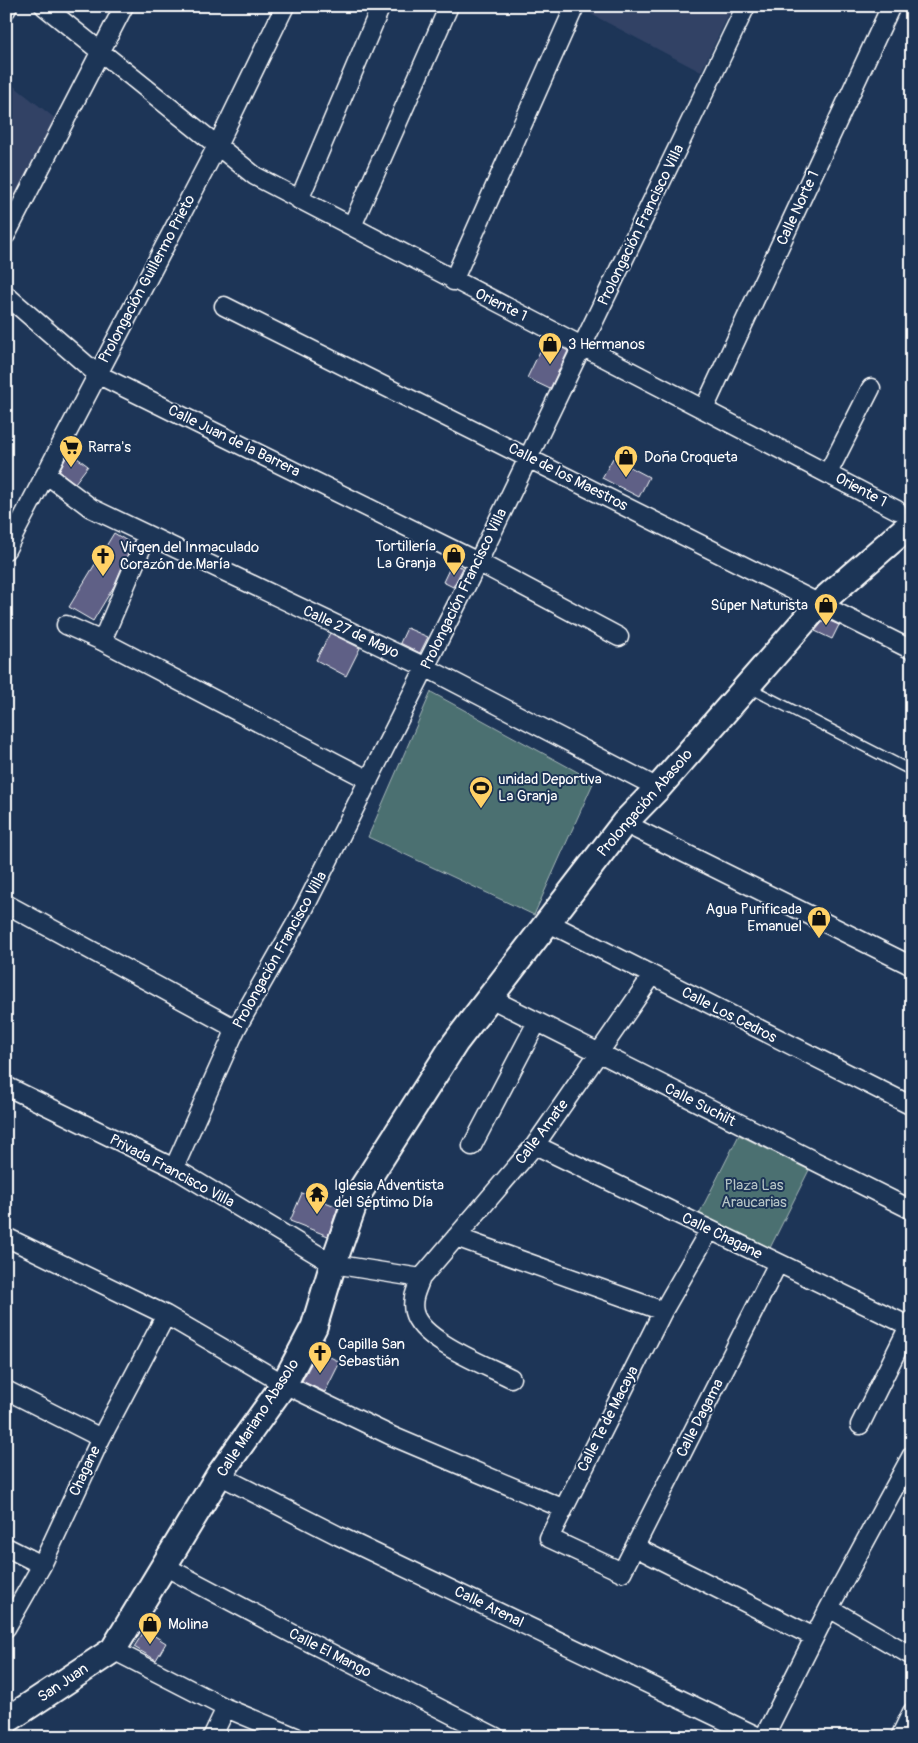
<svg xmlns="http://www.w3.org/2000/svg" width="918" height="1743" viewBox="0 0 918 1743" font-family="Pangolin,sans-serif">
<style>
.built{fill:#304265}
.green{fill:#4c6f71;stroke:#a6b7b8}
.building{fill:#5e6186;stroke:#fff}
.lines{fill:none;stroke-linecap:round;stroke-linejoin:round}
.lane-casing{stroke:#fff;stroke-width:12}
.street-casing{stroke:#fff;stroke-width:21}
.secondary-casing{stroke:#fff;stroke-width:29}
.lane{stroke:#1d3557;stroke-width:9}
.street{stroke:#1d3557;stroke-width:18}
.secondary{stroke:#1d3557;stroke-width:25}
.labels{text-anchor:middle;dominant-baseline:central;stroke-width:4;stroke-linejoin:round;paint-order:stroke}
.street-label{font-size:15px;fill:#fff;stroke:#1d3557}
.poi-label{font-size:15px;fill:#fff;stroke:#1d3557;text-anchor:start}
.park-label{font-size:15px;fill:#b7c5c6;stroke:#1d3557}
</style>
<rect width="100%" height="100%" fill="#1d3557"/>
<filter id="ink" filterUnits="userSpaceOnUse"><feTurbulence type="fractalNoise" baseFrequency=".02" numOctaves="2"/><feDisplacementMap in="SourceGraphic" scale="10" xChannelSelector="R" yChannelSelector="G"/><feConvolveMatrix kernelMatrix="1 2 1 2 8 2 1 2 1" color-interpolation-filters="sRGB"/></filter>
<g filter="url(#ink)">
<!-- built -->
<path class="built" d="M 591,6 L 733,6 L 701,72 L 589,13 Z
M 6,80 L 56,119 L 6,217 Z"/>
<!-- green -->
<path class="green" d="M 431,692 L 594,781 L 534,915 L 368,837 Z
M 739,1135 L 809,1170 L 768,1252 L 698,1216 Z"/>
<!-- building -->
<path class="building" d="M 546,339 L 568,351 L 550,389 L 527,378 Z
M 69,452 L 88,466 L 75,483 L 59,471 Z
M 613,458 L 649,477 L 639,497 L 602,478 Z
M 114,533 L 132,544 L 114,586 L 93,621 L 69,607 Z
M 452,563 L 463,568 L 453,587 L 443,582 Z
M 825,619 L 839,625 L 832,639 L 815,631 Z
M 407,628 L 428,637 L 420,653 L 400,643 Z
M 330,633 L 360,648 L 346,676 L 316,660 Z
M 302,1193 L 338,1207 L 328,1236 L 290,1221 Z
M 318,1351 L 340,1362 L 325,1392 L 302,1381 Z
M 145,1630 L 166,1643 L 156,1660 L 134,1647 Z"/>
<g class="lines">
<!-- lane casing -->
<g class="lane-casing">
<path id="lane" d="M 750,688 L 912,771"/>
</g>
<!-- street casing -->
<g class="street-casing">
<path id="street" d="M 44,6 L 255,176 L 897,510
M 6,10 L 8,6
M 299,200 L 381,6
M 352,226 L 449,6
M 6,235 L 124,6
M 453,281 L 575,6
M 6,295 L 97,374 L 478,562 L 619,637
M 224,306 L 912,650
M 704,409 L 891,6
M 828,473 L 871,388
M 46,474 L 91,508 L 425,667 L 658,788
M 6,550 L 217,146 L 285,6
M 66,625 L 102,641 L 369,780
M 102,641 L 147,535
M 624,823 L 912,966
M 6,904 L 236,1029
M 547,922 L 912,1106
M 490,998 L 912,1210
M 6,1086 L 174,1168 L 333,1264 L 421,1278
M 535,1145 L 909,1326
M 472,1146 L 537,1022
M 174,1168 L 236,1029 L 304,909 L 478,562 L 746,6
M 709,1231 L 663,1311 L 549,1538 L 622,1572 L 778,1263
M 6,1237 L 166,1315 L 284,1384 L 394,1437 L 562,1508
M 456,1237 L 663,1311
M 511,1378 C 486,1365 421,1341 414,1312 C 411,1299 417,1289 421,1278 L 535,1145 L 652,976
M 6,1390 L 101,1438
M 860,1425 L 912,1320
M 219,1475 L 337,1535 L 759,1737
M 6,1547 L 42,1565
M 635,1547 L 814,1637
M 166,1567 L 293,1634 L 496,1737
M 829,1608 L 912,1656
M 6,1628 L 42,1565 L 101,1438 L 166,1315
M 113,1650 L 226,1708 L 296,1737
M 212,1737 L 226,1708
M 764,1737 L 829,1608 L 912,1455
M 900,1737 L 912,1712"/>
</g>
<!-- secondary casing -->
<g class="secondary-casing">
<path id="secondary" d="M 6,1721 L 113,1650 L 219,1475 L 284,1384 L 314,1327 L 333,1264 L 357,1196 L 455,1043 L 624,823 L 658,788 L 820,603 L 912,523"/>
</g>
<!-- lane -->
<use href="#lane" class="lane"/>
<!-- street -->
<use href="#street" class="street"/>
<!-- secondary -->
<use href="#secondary" class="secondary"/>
</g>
</g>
<!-- icons -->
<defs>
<g id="shop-pin" transform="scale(1.25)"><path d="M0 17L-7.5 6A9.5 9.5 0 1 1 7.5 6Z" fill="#ffd166" stroke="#1d3557"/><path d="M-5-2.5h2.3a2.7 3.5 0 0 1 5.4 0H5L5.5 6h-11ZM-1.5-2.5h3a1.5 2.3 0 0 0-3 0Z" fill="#111"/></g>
<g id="supermarket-pin" transform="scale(1.25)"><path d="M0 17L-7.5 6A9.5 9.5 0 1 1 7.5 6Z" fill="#ffd166" stroke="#1d3557"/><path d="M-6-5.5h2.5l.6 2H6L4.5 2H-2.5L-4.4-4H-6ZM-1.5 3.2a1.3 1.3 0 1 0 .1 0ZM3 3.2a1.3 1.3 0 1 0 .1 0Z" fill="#111"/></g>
<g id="church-pin" transform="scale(1.25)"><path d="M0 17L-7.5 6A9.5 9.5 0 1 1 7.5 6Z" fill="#ffd166" stroke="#1d3557"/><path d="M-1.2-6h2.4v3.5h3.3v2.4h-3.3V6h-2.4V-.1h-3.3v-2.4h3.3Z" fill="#111"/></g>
<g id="stadium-pin" transform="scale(1.25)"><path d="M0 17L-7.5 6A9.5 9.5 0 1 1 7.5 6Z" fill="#ffd166" stroke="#1d3557"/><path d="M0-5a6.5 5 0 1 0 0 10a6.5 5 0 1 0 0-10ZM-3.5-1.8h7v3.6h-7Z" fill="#111"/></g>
<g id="temple-pin" transform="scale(1.25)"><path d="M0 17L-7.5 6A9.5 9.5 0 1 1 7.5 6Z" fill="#ffd166" stroke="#1d3557"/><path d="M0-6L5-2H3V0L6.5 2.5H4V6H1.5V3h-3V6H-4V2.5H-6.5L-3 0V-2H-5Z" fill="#111"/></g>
</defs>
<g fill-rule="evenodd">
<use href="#shop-pin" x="550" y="344"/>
<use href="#supermarket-pin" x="71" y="447"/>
<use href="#shop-pin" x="626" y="457"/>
<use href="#shop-pin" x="454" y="555"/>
<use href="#church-pin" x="103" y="556"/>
<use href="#shop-pin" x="826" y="605"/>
<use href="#stadium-pin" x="481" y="788"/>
<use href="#shop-pin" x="819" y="918"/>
<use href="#temple-pin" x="317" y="1194"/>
<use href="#church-pin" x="320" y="1353"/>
<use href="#shop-pin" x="150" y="1624"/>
</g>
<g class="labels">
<!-- street labels -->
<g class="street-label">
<text transform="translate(798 208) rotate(-65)">Calle Norte 1</text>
<text transform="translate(641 225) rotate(-64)">Prolongación Francisco Villa</text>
<text transform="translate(147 279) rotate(-62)">Prolongación Guillermo Prieto</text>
<text transform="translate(501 305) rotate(26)">Oriente 1</text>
<text transform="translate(234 441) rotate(26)">Calle Juan de la Barrera</text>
<text transform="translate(568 477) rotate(27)">Calle de los Maestros</text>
<text transform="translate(861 490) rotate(28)">Oriente 1</text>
<text transform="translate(464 589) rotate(-64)">Prolongación Francisco Villa</text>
<text transform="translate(351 632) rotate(25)">Calle 27 de Mayo</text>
<text transform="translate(645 803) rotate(-49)">Prolongación Abasolo</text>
<text transform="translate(280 950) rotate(-61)">Prolongación Francisco Villa</text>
<text transform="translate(729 1015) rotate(27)">Calle Los Cedros</text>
<text transform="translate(700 1105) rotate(27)">Calle Suchilt</text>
<text transform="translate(542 1132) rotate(-53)">Calle Amate</text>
<text transform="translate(172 1171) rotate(28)">Privada Francisco Villa</text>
<text transform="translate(722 1236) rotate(26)">Calle Chagane</text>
<text transform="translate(258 1418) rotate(-57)">Calle Mariano Abasolo</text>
<text transform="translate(700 1418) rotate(-63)">Calle Dagama</text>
<text transform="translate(608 1419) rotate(-63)">Calle Te de Macaya</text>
<text transform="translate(85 1471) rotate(-65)">Chagane</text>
<text transform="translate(489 1607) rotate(26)">Calle Arenal</text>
<text transform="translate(330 1653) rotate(27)">Calle El Mango</text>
<text transform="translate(63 1683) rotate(-34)">San Juan</text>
</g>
<!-- poi labels -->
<g class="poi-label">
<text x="568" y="344">3 Hermanos</text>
<text x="88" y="447">Rarra's</text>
<text x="644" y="457">Doña Croqueta</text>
<text x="436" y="546" text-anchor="end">Tortillería<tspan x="436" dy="17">La Granja</tspan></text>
<text x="120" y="547">Virgen del Inmaculado<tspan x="120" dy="17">Corazón de María</tspan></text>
<text x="808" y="605" text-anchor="end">Súper Naturista</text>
<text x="498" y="779">unidad Deportiva<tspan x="498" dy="17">La Granja</tspan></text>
<text x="802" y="909" text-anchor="end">Agua Purificada<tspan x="802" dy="17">Emanuel</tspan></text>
<text x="334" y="1185">Iglesia Adventista<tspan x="334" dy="17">del Séptimo Día</tspan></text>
<text x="338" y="1344">Capilla San<tspan x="338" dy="17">Sebastián</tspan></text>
<text x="168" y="1624">Molina</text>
</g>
<!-- park labels -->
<g class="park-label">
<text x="754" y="1185">Plaza Las<tspan x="754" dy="17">Araucarias</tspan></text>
</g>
</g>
<!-- margin -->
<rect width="918" height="1743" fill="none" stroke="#1d3557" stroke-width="25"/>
<rect x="12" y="12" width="893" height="1718" fill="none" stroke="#fff" stroke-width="2" filter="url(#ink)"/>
</svg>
